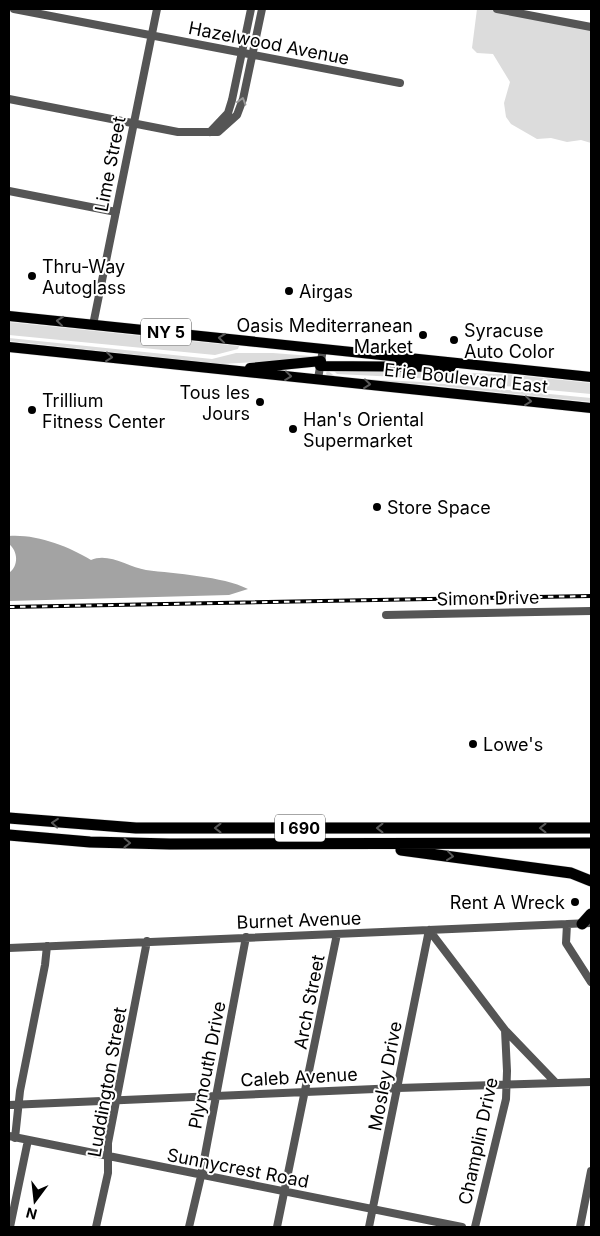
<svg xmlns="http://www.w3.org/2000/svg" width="600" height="1236" viewBox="0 0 600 1236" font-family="Inter,sans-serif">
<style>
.green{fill:#dcdcdc}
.water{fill:#a3a3a3}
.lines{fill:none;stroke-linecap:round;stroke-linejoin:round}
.major-casing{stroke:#dbdbdb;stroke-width:11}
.highway-casing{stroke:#dbdbdb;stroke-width:12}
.minor{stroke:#555;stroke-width:8}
.major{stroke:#000;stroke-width:10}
.highway{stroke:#000;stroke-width:11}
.rail-casing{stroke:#000;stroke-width:4}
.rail{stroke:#fff;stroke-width:2;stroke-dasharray:5.5;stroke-linecap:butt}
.oneway{stroke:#999}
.oneway2{stroke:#595959}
.poi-dot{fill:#000;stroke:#fff;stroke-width:2}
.labels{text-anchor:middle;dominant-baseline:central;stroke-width:4;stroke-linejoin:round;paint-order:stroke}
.shield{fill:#fff;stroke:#4c4c4c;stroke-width:1}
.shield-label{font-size:16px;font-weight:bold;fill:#000}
.street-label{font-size:18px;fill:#000;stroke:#fff}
.poi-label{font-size:18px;fill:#000;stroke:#fff;text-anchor:start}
</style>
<rect width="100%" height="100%" fill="#fff"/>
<!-- green -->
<path class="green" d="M 477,9 L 497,9 L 591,27 L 591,143 L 581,140 L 567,142 L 551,138 L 537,139 L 511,124 L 506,117 L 504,103 L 510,82 L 493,54 L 477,53 L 472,48 Z
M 9,322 L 239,346 L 238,349 L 215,355 L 9,335 Z
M 9,338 L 212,359 L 236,353 L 273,353 L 311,356 L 311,359 L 222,364 L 9,341 Z
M 327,370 L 337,378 L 423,382 L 591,398 L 591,402 L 431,385 L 330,378 L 326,374 Z
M 333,370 L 505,374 L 591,383 L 591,394 L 417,378 L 337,374 Z"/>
<!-- water -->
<path class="water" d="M 9,536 C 36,534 68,546 91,560 C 108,552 129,567 146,570 C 176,574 222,576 248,589 L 229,595 L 9,601 L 9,573 C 19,566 18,551 9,544 Z"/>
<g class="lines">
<!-- major casing -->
<g class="major-casing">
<path id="major" d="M 9,316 L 591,377
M 9,347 L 591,408
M 320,366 L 451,367
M 250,368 L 321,361"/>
</g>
<!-- highway casing -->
<g class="highway-casing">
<path id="highway" d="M 9,818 L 136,828 L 591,828
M 9,835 L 90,842 L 170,844 L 591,843
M 401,850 L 571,873 L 591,881
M 582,924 L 591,914"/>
</g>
<!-- minor -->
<path class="minor" d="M 14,9 L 400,83
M 497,9 L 591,27
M 9,99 L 178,132 L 218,132 L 237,115 L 243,99 L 262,9
M 210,132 L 228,113 L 232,100 L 251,9
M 9,191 L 116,212
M 93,325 L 157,9
M 318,379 L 323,349
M 386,615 L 591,611
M 567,924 L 566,943 L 591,982
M 429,930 L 505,1030 L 507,1071 L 506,1099 L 475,1227
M 9,948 L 591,923
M 505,1030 L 556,1083
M 9,1105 L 398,1088 L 591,1082
M 9,1136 L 462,1227
M 15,1138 L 20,1091 L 45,965 L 47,946
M 10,1227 L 28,1140
M 96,1227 L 108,1173 L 108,1143 L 147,941
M 189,1227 L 201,1176 L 246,937
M 277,1227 L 337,934
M 369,1227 L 429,930
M 580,1227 L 591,1171"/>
<!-- major -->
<use href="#major" class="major"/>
<!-- highway -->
<use href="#highway" class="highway"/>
<!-- rail casing -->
<g class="rail-casing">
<path id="rail" d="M 9,607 L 591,596"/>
</g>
<!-- rail -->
<use href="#rail" class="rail"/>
</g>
<!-- one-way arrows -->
<defs><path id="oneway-chevron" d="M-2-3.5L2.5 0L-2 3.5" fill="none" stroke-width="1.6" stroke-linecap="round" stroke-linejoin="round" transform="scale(1.25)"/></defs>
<use class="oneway" href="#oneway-chevron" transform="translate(242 101) rotate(-73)"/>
<g class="oneway2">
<use href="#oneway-chevron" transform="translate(60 321) rotate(-174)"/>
<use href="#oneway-chevron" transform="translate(222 338) rotate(-174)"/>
<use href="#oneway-chevron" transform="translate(109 357) rotate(6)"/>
<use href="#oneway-chevron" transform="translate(288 376) rotate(6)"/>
<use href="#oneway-chevron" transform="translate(367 384) rotate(6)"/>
<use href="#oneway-chevron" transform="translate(528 401) rotate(6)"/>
<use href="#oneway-chevron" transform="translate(55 823) rotate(-175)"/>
<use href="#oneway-chevron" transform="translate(218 828) rotate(-180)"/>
<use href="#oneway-chevron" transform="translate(380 828) rotate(-180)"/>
<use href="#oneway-chevron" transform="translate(543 828) rotate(180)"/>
<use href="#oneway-chevron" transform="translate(127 843) rotate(1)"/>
<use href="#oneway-chevron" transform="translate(450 856) rotate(7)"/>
</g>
<!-- markers -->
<g class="poi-dot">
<circle cx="32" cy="276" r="5"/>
<circle cx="289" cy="291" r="5"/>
<circle cx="423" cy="335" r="5"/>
<circle cx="454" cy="340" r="5"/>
<circle cx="260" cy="402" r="5"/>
<circle cx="32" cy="410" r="5"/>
<circle cx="293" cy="429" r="5"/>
<circle cx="377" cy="507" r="5"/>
<circle cx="473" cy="744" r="5"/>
<circle cx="575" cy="902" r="5"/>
</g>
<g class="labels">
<!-- shield labels -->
<g class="shield">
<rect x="141" y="318.5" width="50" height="27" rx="4"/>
<rect x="275" y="814.5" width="50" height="27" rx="4"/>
</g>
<g class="shield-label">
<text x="166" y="332">NY 5</text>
<text x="300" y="828">I 690</text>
</g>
<!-- street labels -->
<g class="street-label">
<text transform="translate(269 43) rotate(11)">Hazelwood Avenue</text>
<text transform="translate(110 164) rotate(-79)">Lime Street</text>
<text transform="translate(466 378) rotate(6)">Erie Boulevard East</text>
<text transform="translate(488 598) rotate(-1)">Simon Drive</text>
<text transform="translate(299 920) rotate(-2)">Burnet Avenue</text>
<text transform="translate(309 1002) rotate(-79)">Arch Street</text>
<text transform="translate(207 1065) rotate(-79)">Plymouth Drive</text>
<text transform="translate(385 1076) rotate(-79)">Mosley Drive</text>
<text transform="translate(299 1077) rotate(-3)">Caleb Avenue</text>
<text transform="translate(107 1082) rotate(-80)">Luddington Street</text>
<text transform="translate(478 1141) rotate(-78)">Champlin Drive</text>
<text transform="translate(238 1168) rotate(11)">Sunnycrest Road</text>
</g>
<!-- poi labels -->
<g class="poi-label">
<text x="42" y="266">Thru-Way<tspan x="42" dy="21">Autoglass</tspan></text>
<text x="299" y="291">Airgas</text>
<text x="413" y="325" text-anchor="end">Oasis Mediterranean<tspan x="413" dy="21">Market</tspan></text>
<text x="464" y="330">Syracuse<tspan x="464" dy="21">Auto Color</tspan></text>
<text x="250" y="392" text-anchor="end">Tous les<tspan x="250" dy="21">Jours</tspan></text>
<text x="42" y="400">Trillium<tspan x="42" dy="21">Fitness Center</tspan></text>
<text x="303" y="419">Han's Oriental<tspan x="303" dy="21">Supermarket</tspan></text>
<text x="387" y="507">Store Space</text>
<text x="483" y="744">Lowe's</text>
<text x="565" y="902" text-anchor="end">Rent A Wreck</text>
</g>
</g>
<!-- border -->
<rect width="600" height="1236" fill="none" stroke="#000000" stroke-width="20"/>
<!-- north arrow -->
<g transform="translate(35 1201) rotate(195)" stroke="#ffffff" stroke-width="4" paint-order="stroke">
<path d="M0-4L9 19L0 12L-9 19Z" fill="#000000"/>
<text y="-8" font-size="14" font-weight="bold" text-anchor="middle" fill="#000000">N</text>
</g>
</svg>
